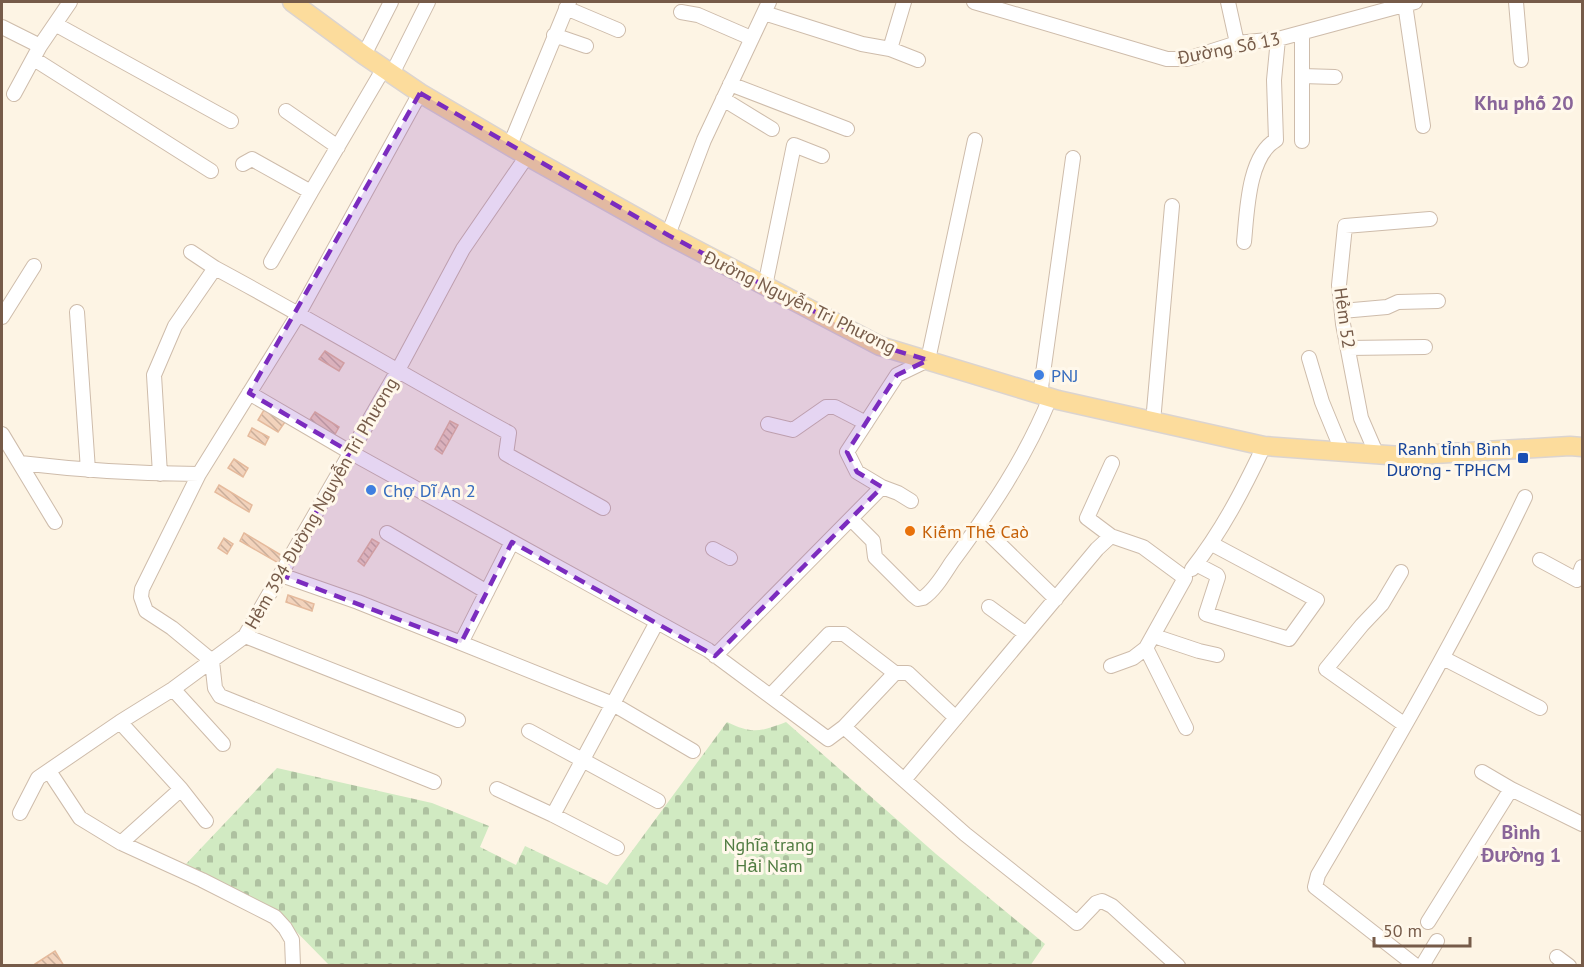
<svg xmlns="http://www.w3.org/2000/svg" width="1584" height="967" viewBox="0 0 1584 967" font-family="'PT Sans',sans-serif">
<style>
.cemetery{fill:url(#cemetery-stones)}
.building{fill:url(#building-back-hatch);stroke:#e5ba9c;stroke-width:1.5}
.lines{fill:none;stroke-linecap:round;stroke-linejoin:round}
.minor-casing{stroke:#cebcab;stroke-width:16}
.major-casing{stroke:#dbd4d0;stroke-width:21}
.minor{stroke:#fff;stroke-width:14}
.major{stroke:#fcdc9c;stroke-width:18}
.marked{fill:#7b2cbf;fill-opacity:0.2;stroke:#7b2cbf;stroke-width:4.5;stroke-dasharray:12 8;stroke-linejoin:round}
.shop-dot{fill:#3f7fe0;stroke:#fff8eb;stroke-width:2}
.transit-dot{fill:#1a4fb4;stroke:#fff8eb;stroke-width:2}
.food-dot{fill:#e8710a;stroke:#fff8eb;stroke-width:2}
.labels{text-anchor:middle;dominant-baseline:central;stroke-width:6;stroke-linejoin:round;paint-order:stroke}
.street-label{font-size:18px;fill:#765b49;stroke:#fff8eb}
.shop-label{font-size:18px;fill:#366cbe;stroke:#fff8eb;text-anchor:start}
.transit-label{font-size:18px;fill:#164399;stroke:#fff8eb;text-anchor:end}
.food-label{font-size:18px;fill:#c56008;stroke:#fff8eb;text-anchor:start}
.park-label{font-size:18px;fill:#507c41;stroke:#fff8eb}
.neighbourhood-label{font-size:20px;font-weight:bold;fill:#896599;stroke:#fff8eb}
</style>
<defs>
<pattern id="cemetery-stones" width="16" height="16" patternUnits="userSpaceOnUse" patternTransform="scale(1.5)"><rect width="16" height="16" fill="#d1eac2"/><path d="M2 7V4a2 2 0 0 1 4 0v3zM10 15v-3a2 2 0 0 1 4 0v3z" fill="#aec1a0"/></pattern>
<pattern id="building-back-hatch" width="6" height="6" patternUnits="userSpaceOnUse" patternTransform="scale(1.5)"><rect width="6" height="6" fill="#f2d3bc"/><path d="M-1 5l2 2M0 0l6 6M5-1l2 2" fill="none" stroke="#c9ae9b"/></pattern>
</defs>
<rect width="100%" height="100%" fill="#fdf4e4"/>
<!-- cemetery -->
<path class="cemetery" d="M 727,722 C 752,734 760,732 786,722 L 936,854 L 1045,944 L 1030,966 L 329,965 L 281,916 L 186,864 L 277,768 L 432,803 L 489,826 L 480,847 L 516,865 L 525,846 L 607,885 Z"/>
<!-- building -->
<path class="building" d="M 325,351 L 344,363 L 339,371 L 319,359 Z
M 264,410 L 285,422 L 278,432 L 258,420 Z
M 315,412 L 339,427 L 334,436 L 309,421 Z
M 450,421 L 458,425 L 442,454 L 435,449 Z
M 252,428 L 269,437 L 265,445 L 248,436 Z
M 234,459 L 248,468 L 243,477 L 228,468 Z
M 219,485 L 252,505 L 249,512 L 215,492 Z
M 244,533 L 286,558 L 282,565 L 240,541 Z
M 224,538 L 233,544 L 227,554 L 218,548 Z
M 372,539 L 379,543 L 364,566 L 358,561 Z
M 288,595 L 314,604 L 312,611 L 286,602 Z
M 55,951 L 64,966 L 35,966 L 35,964 Z"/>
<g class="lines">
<!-- minor casing -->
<g class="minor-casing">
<path id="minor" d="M 974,2 L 1167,59 L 1187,59 L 1237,43 L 1278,39 L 1415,2
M 1228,2 L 1237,43
M 1516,2 L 1521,60
M 1405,4 L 1423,126
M 566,8 L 618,30
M 681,12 L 698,15 L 751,38
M 764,13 L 862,44 L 890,49 L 904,2
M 55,24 L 231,121
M 2,27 L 40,46
M 554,35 L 586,46
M 890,49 L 918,60
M 364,55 L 391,2
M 34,59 L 211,171
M 392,74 L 428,2
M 1302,76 L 1335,77
M 730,84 L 847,129
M 420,93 L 299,313 L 199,474 L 142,589 L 141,597 L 146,611 L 172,628 L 212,661 L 215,688 L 220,696 L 434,782
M 14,94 L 40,46 L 70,2
M 723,99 L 772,129
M 286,111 L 338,147
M 1302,141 L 1302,33
M 510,145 L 569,2
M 243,164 L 252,159 L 311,192 L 384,68
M 668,235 L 704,140 L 769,2
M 1244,242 C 1247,212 1248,156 1276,140 L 1274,80 L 1278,39
M 271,262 L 311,192
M 215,268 C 314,321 410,379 509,433 L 506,454 L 603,508
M 765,286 L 794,145 L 822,156
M 1342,311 L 1387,307 L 1398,302 L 1438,301
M 77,312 L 88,470
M 2,317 L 34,266
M 1348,348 L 1425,347
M 1309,358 L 1322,402 L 1343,453
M 249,393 L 350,452 L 708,650 L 828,739 L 844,727 L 895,673
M 1040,395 L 1073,158
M 1153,422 L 1172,206
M 768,424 L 793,430 L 826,407 L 835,407 L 866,423
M 2,434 L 55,522
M 1377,455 L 1361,418 L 1343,324 L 1339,285 L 1345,226 L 1430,219
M 20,463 C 79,470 139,474 199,474
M 160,474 L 154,375 L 175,326 L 215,268 L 191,252
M 882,487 L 898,493 L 911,501
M 851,519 L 873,541 L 875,557 L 913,595 L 918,599 L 923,598 C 935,590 944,574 952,562 C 990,511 1026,457 1050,398
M 980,525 L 1056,599
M 387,533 L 487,592
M 1111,536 L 1087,518 L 1112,463
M 512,542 L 461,643 L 613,704 L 693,751
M 713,549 L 730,558
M 1540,560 L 1577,580 L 1582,567
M 1196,564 L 1217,575 L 1218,577 L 1206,614 L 1289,639 L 1317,600 L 1212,544
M 1192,569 C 1222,531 1243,490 1264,446
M 1401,572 L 1382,604 L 1362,625 L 1326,669 L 1405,725
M 281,575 L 358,602 L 461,643
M 989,607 L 1026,634
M 245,636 L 458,720
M 1154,636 L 1199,651 L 1217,655
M 715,656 L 882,487 L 857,472 L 847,452 L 897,375 L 928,360 L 975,140
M 1443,658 L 1540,708
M 1111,666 L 1133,658 L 1146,648
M 173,689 L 223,744
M 770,696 L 829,634 L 844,634 L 895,673 L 908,673 L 956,718
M 120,722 L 181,789 L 206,821
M 844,727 L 965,834 L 1071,918 L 1077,923 L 1096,903 L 1102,901 L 1112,906 L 1178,966
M 529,731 L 658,801
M 49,771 L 80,818 L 121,843 L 202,880 L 275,917 L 285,928 L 292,940 L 293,966
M 1482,772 L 1511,789
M 904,780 L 1097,549 L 1111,536 L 1143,547 L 1185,578 L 1146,648 L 1186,728
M 497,789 L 553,815 L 617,848
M 20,813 L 38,778 L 120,722 L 173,689 L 245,636 L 397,372 L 463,249 L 527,156
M 553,815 L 657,622
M 121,843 L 181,789
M 1428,922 L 1511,789 L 1582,824
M 1557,957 L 1569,966
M 1416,966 L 1315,887 L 1318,875 C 1391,751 1463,627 1525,497
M 1422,966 L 1437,941"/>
</g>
<!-- major casing -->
<g class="major-casing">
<path id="major" d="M 292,2 L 364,55 L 420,93 L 527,156 L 668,235 L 880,346 L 1058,400 L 1264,446 L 1401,456 L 1570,446 L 1582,447"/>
</g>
<!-- minor -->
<use href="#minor" class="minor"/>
<!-- major -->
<use href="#major" class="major"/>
</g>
<!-- marked area -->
<path class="marked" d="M 420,93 L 668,235 L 880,346 L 928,360 L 897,375 L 847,452 L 857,472 L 882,487 L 715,656 L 512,542 L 461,643 L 281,575 L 350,452 L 249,393 Z"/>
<!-- markers -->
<g class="shop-dot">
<circle cx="1039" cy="375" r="6"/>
<circle cx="371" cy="490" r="6"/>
</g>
<rect class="transit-dot" x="1517" y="452" width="12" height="12" rx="3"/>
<circle class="food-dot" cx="910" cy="531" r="6"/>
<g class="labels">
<!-- street labels -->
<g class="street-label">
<text transform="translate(1229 48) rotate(-11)">Đường Số 13</text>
<text transform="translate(800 302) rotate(26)">Đường Nguyễn Tri Phương</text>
<text transform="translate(1345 318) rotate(82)">Hẻm 52</text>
<text transform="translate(321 503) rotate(-60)">Hẻm 394 Đường Nguyễn Tri Phương</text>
</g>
<!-- shop labels -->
<g class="shop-label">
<text x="1051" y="375">PNJ</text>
<text x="383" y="490">Chợ Dĩ An 2</text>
</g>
<!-- transit labels -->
<g class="transit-label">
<text x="1511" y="448">Ranh tỉnh Bình<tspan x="1511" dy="21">Dương - TPHCM</tspan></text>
</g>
<!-- food labels -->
<g class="food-label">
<text x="922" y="531">Kiếm Thẻ Caò</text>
</g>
<!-- park labels -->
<g class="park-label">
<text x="769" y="844">Nghĩa trang<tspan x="769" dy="21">Hải Nam</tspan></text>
</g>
<!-- neighbourhood labels -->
<g class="neighbourhood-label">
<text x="1524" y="103">Khu phố 20</text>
<text x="1521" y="832">Bình<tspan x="1521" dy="23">Đường 1</tspan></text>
</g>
</g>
<!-- border -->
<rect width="1584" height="967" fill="none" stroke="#765b49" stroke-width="6"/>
<!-- scale -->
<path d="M1374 937v9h96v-9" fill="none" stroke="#765b49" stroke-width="3"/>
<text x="1383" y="937" font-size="18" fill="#765b49" stroke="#fff8eb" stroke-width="4.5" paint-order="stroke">50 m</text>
</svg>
